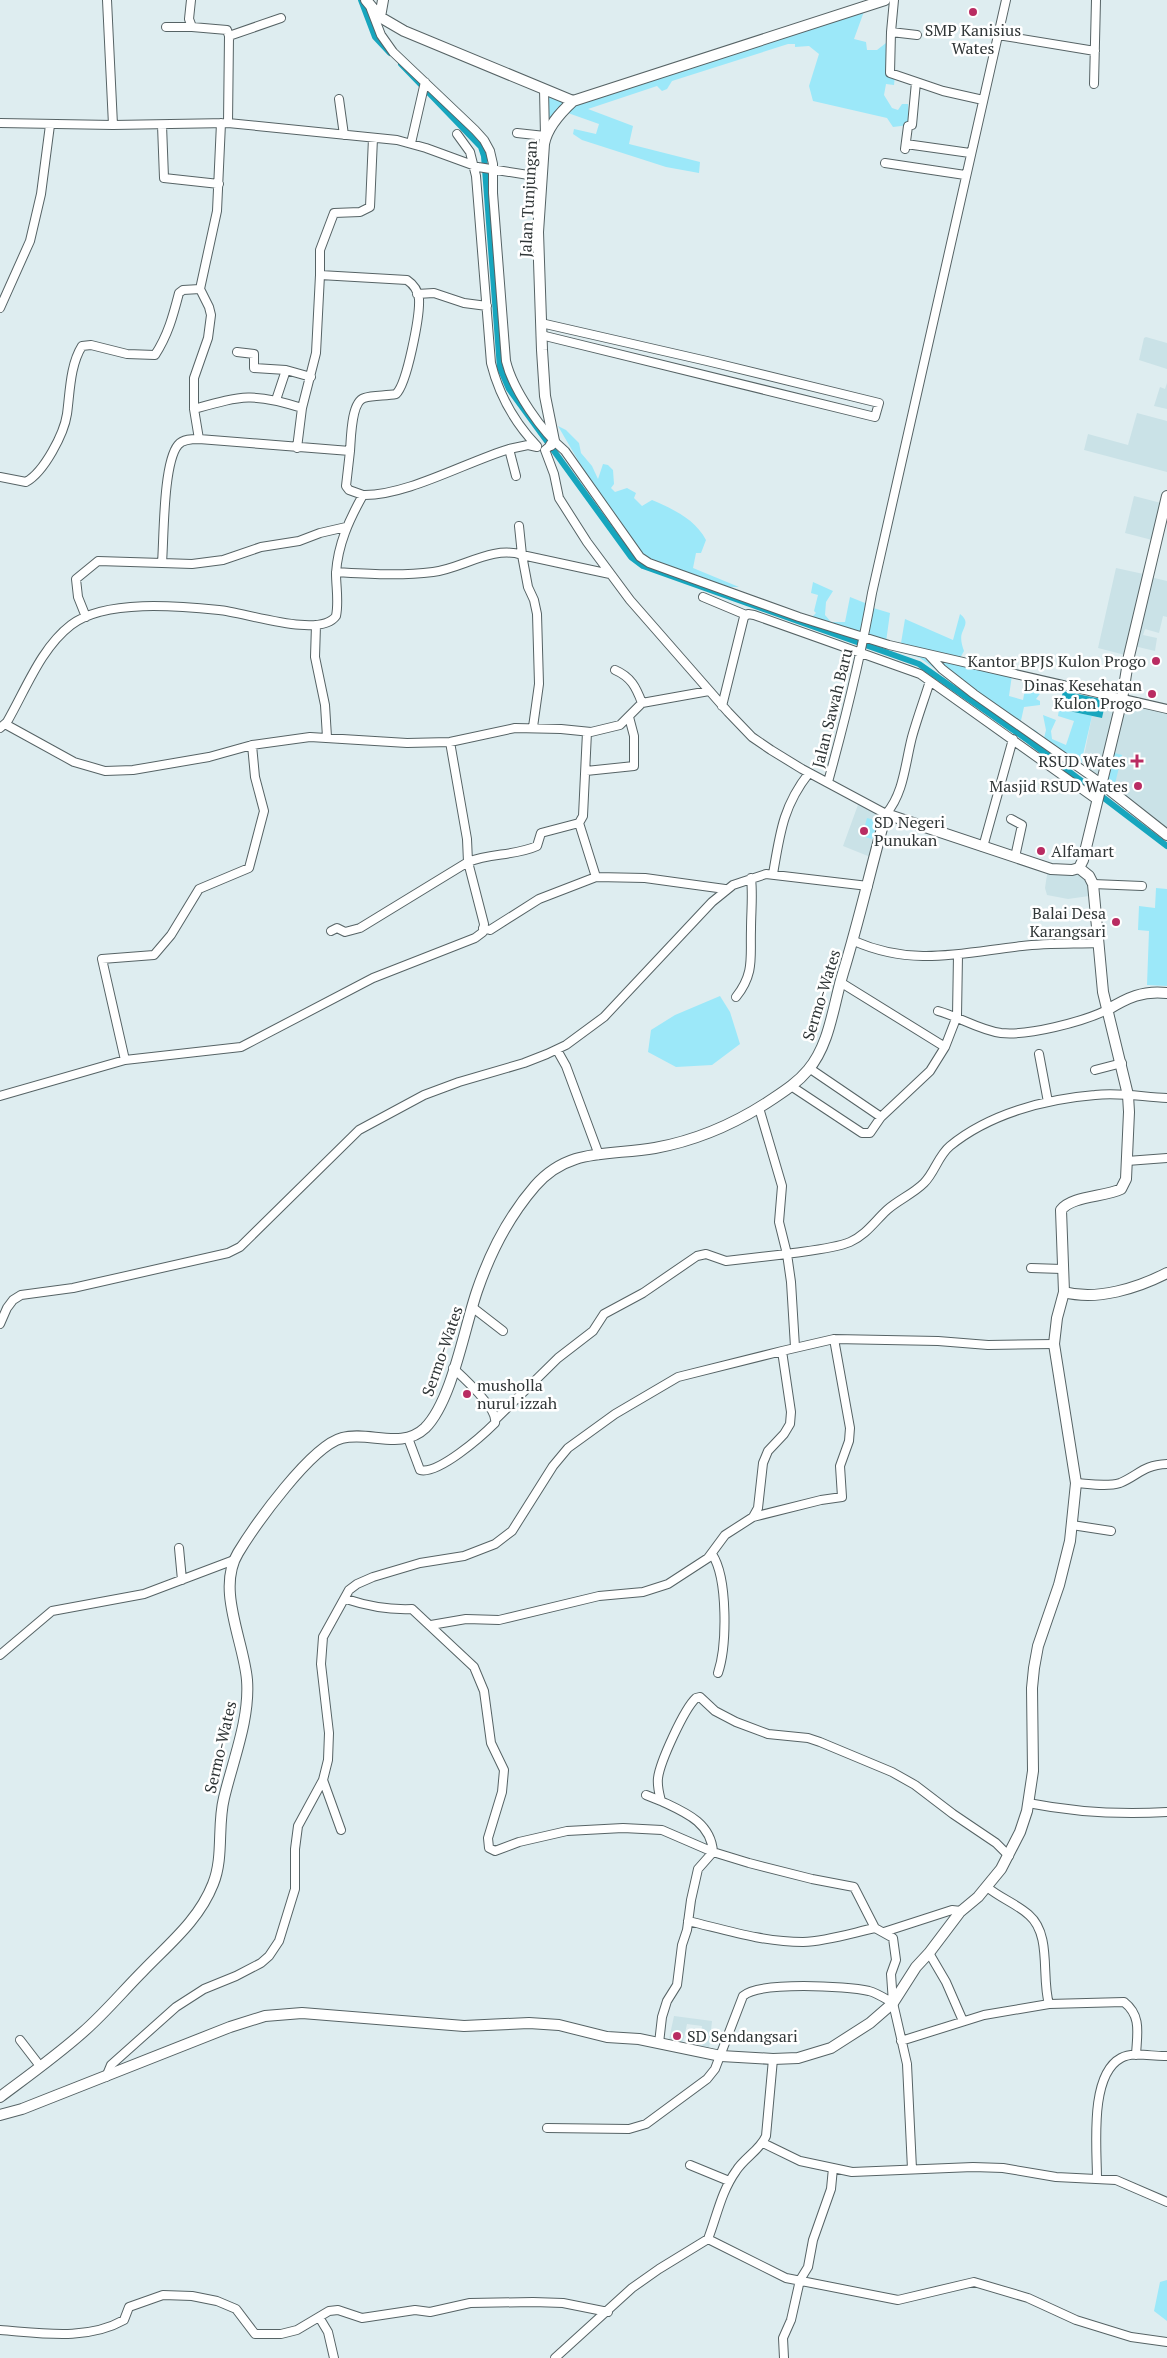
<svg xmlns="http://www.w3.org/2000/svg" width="1167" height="2358" viewBox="0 0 1167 2358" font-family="'PT Serif',serif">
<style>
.built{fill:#cae2e7}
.green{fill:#9ce8f9}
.water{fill:#17a6be}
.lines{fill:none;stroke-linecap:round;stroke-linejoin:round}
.canal{stroke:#17a6be;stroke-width:6}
.street-casing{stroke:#566365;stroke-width:10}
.secondary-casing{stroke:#566365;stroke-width:12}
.street{stroke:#fff;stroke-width:8}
.secondary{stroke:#fff;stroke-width:10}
.poi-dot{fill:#b92c62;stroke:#fff;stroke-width:2}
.labels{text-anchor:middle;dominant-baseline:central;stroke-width:5;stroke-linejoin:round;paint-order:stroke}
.poi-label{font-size:16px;fill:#303637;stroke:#fff;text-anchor:end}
.street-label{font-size:16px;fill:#303637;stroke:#fff}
</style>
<rect width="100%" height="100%" fill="#deedf0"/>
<!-- built -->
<path class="built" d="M 1146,337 L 1167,343 L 1167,369 L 1139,360 L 1144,338 Z
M 1167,383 L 1167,409 L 1154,406 L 1160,387 L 1165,389 Z
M 1137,413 L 1167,421 L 1167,472 L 1084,450 L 1088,434 L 1128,445 Z
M 1134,496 L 1165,504 L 1156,541 L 1125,533 Z
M 1116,568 L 1148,575 L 1129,656 L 1098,648 Z
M 1150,577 L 1167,581 L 1167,617 L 1163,616 L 1159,633 L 1145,629 L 1143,635 L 1157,638 L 1155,651 L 1134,646 Z
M 1106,700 L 1120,703 L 1121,700 L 1167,709 L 1167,832 L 1101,783 L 1082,766 L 1092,716 L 1102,718 Z
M 859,802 L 883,814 L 873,858 L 843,846 Z
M 1048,868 L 1072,870 L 1089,876 L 1089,896 L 1068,899 L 1047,895 L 1045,888 Z
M 674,2016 L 712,2021 L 709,2050 L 699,2049 L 702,2026 L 687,2024 L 682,2046 L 668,2044 Z"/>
<!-- green -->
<path class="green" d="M 866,6 L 854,39 L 866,42 L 867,50 L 877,50 L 886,43 L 888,73 L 895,75 L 894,85 L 886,84 L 884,95 L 892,108 L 898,110 L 902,104 L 908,104 L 909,125 L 893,127 L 887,118 L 813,101 L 809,86 L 819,54 L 809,46 L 795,47 L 795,44 L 788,44 L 672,81 L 667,89 L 662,91 L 657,86 L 588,109 L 633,126 L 629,144 L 700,162 L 699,173 L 666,167 L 582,140 L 573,134 L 574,129 L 596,134 L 599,124 L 568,113 L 573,101 Z
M 550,94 L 564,100 L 565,106 L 547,126 L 546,97 Z
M 558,426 L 566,430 L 579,443 L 581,453 L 592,466 L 598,479 L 603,464 L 608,465 L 613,470 L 614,484 L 611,488 L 615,492 L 627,488 L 636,493 L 634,498 L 642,506 L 652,500 C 673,509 695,519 706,540 L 701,553 L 696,553 L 693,568 L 739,587 L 718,587 L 645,561 L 597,493 Z
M 813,582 L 833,591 L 826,602 L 825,615 L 831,622 L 845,622 L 850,597 L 870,605 L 870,607 L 890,613 L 886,642 L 811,618 L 816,613 L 814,611 L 818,595 L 811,593 Z
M 960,614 C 969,621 965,625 962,633 C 960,638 962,646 964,651 L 960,658 L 893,642 L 901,643 L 905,619 L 953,640 Z
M 893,649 L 1012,675 L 1009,696 L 1023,700 L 1027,679 L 1043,683 L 1042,691 L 1036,699 L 1040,701 L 1040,705 L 1024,707 L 1020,725 L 1035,730 L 1044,738 L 1046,730 L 1043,715 L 1056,720 L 1051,731 L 1052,739 L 1066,745 L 1074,721 L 1058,716 L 1059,709 L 1092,716 L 1079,772 L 1051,756 L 1045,748 L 920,658 Z
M 1111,752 L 1122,755 L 1114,788 C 1102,779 1109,765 1111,752 Z
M 867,818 L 878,821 L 872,839 L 862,836 Z
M 1156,888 L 1167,889 L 1167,986 L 1147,985 L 1149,931 L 1138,930 L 1139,906 L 1155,908 Z
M 720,996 L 730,1012 L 740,1044 L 712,1065 L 676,1067 L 648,1052 L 651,1030 L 675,1015 Z
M 1167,2280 L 1167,2321 L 1154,2311 L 1160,2282 Z"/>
<!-- water -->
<path class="water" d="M 1063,691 L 1106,700 L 1102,718 L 1059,709 Z"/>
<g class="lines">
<!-- canal -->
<path class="canal" d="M 361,0 L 375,37 L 390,53
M 401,64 L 481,147 L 484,156 L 500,368 L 509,389 L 631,557 L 643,566 L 919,664 L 1029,741 L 1167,846"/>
<!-- street casing -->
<g class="street-casing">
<path id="street" d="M 107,0 L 113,125
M 191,0 L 189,19 L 192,27 L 227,30 L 229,36 L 228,123
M 894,0 L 891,32 L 917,35
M 371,9 L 381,35 L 393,52 L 475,130 L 484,140 L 490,151 L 493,164 L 493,193 L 506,361 C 513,390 542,432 565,451 L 640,557 L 649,563 L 799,617 L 889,645 L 1167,709
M 166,27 L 192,27
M 891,32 L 890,73 L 943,91 L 983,100
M 998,35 L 1095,51
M 229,36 L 281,18
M 1094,84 L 1096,0
M 339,99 L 344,135
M 0,123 L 113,125 L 228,123 L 397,140 L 426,148 L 478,167 L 541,177
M 162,125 L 164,178 L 219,184
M 517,133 L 545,136 L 544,89
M 457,134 L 470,152 L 476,176 L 491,363 C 499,395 514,422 537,446
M 411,143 L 425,82
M 906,144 L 970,153
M 905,149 L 908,126 L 912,125 L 916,82
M 885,163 L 965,175
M 320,275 L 320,250 L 334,213 L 360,212 L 370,207 L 373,138
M 417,294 L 434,293 L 464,303 L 487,306
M 0,308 L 30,241 L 41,194 L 50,125
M 541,323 L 707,361 L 879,403 L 875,417 L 541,335
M 237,352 L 254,354 L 254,368 L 286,370 L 311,377
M 276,400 L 286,370
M 194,409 C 241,396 253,392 302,408
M 551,445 L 545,450 L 554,474 L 559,498 L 587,542 L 630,600 L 728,712 L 752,737 L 771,750 L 802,769 L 886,814 C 904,793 905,764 912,737 C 917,719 924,700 930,681
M 297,448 L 302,408 L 316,353 L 320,275 L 407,280 C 413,284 418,291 419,299 C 420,316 407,384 396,394 C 386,396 373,395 364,398 C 351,402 351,439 350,451
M 509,449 L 516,476
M 0,477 L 26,482 C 44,472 64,434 67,414 C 70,392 70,365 82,346 L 91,345 L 127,354 L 155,355 C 168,335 173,316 179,293 L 183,290 L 200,289
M 363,495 C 406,496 466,462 509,449 L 528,445 L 537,447
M 162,563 L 192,564 L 223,560 L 261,547 L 299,541 L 320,533 L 346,527
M 336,572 C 368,574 401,576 433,572 C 461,569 493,545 522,555 L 519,526
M 703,597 L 746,615
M 86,617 L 78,597 L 76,579 L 98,561 L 162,563 C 164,538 163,463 178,445 C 183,439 192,439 199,439
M 316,625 L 315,657 L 325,705 L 327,737
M 929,655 L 942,669 L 974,694 L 1101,783
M 615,670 C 631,677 636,687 642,703
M 722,706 L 744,617 L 748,614 L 754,615 L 920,674 L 1097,800
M 5,724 L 74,762 L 105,771 L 133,770 L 209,757 L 252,745 L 310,737 L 407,743 L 450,742 L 515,728 L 561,729 L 591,732 L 620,725 L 642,703 L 709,691
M 533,727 L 539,684 L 537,614 L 534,600 L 528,587 L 522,555 L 610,574
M 0,728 L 7,722 C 26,689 41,648 71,625 C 105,599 179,606 219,610 C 244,612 320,639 336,616 C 339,602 336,587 336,573 C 338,544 349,520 363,495 L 349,490 L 346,486 L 350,451 L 199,439 L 194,409 L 194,378 L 208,338 L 211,315 L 209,307 L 200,289 L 217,211 L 221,123
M 586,771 L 634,766 L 634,736 L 629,717
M 828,782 C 845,720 861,657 872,593 L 1006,0
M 1011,819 L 1022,825 L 1015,857
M 579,823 L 596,877
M 983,847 L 1013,739
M 773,874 C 780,833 783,806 809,773
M 1093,884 L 1142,886
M 483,928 L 490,930 L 539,899 L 596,877 L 645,878 L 725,889
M 331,931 L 337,928 L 345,932 L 360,928 L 468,862 C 490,853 515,856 537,846 L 541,833 L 579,823 L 583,816 L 587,732
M 854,941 C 913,967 961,953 1022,946 C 1048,943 1074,944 1099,943
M 840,982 L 945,1047
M 736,997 C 755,973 750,957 751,929 C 751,911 753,896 751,878
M 938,1011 C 960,1017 979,1030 1001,1033 C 1028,1036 1082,1022 1107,1010
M 557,1050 L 566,1066 L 599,1155
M 1039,1054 L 1048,1102
M 125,1060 L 102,959 L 154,955 L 171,935 L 199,889 L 249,868 L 264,811 L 255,777 L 252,745
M 809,1068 L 881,1117
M 1095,1070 L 1122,1063
M 791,1086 L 862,1133 L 870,1133 L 881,1117 L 930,1071 L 945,1047 L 957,1016 L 958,955
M 0,1096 L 125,1060 L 241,1047 L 373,978 L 475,938 L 483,932 L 484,924 L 468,862 L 467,839 L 450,742
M 759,1108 L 782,1186 L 779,1222 L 787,1254 C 805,1251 833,1249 850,1242 C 866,1235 875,1221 887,1210 C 898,1200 913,1194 924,1183 C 935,1172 938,1156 950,1146 C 989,1114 1045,1099 1095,1095 C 1119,1092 1143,1097 1167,1098
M 1127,1161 L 1167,1158
M 1031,1268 L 1062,1269
M 472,1307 L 503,1331
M 0,1324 L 7,1308 L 13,1300 L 21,1295 L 73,1288 L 228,1253 L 240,1247 L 359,1130 L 424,1095 L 459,1082 L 524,1063 L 547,1054 L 566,1045 L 604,1017 L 712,902 L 733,885 L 766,874 L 868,886
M 496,1419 L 558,1358 L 593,1331 L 604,1314 L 643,1293 L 697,1256 L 706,1254 L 726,1261 L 787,1254 L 791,1282 L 795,1347
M 408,1438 L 420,1470 C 438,1475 482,1436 495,1423 C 498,1409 464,1378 453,1368
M 1076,1483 C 1090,1484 1107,1487 1120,1483 C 1139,1475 1143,1465 1167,1464
M 753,1517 L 821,1500 L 842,1497 L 840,1466 L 849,1441 L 850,1428 L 834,1339
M 1072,1525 L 1111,1531
M 179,1548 L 182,1580
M 712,1554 C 728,1578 727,1646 718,1673
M 346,1599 C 367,1606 388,1610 412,1609 L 474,1667 L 484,1691 L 491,1743 L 504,1770 L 502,1792 L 488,1838 L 489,1848 L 495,1851 L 519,1842 L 567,1831 L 623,1828 L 662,1830 L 713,1852 L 749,1863 L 812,1879 L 854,1887 L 875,1928 L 893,1938 L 896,1960 L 891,1974 L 893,2003 L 907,2064 L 912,2169
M 431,1625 L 466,1619 L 499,1620 L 599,1596 L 643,1592 L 668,1584 L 708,1558 L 725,1535 L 753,1517 L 758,1508 L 763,1463 L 768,1451 L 784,1434 L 790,1424 L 791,1412 L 782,1351 L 834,1339 L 938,1341 L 988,1345 L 1054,1344
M 0,1655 L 52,1611 L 144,1594 L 234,1560
M 323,1780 L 341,1830
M 646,1795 L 661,1801
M 1028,1803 C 1074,1812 1120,1815 1167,1812
M 987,1887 C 1000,1898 1017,1904 1029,1915 C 1052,1935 1041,1977 1049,2004 L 1124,2002 C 1142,2016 1137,2034 1136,2055
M 688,1921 C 726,1930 763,1942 803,1942 C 827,1941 852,1933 875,1928
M 884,1932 L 952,1910 L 961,1911
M 929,1953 L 946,1982 L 963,2021
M 20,2040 L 40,2066
M 901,2041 L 984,2015 L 1049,2004
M 659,2043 L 662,2017 L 667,2001 L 677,1985 L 682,1945 L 687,1930 L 691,1900 L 698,1869 L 713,1852 C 711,1822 684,1812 661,1801 C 659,1793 657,1786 658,1778 C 660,1762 684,1709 696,1698 L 700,1697 L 715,1711 L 736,1722 L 768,1734 L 808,1738 L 820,1742 L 892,1772 L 915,1785 L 953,1814 L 996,1843 L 1009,1856
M 106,2077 L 111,2065 L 176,2007 L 204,1989 L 236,1976 L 261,1963 L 269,1956 L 279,1941 L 295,1889 L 295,1849 L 298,1826 L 323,1780 L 328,1760 L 329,1733 L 321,1664 L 323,1637 L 349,1590 L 357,1584 L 373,1577 L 420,1563 L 464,1556 L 495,1544 L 512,1531 L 553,1466 L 568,1448 L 615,1414 L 678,1377 L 782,1351
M 547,2128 L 629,2129 L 646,2124 L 707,2079 L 715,2069 L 743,1996 C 760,1981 846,1986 869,1991 C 877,1993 886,1999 893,2003
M 763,2143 L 800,2161 L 852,2172 L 973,2167 L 1003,2168 L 1056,2177 L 1116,2180 L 1167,2202
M 690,2165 L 729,2181
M 1097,2179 C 1097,2148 1089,2075 1121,2058 C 1134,2051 1153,2057 1167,2056
M 708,2239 L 786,2278 L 898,2300 L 974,2282 L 1028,2298 L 1076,2320 L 1131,2337 L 1167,2342
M 319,2317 L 328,2332 L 334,2358
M 0,2330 C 41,2333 87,2341 124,2320 L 129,2307 L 163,2295 L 192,2296 L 217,2301 L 236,2309 L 255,2334 L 281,2334 L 297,2330 L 329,2311 L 338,2310 L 362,2318 L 415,2310 L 430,2312 L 470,2303 L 533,2302 L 563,2303 L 608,2312
M 555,2358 L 632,2288 L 659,2269 L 708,2239 C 717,2216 721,2192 736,2171 C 744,2158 760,2150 766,2136 L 773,2059
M 784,2358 L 783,2338 L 791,2320 L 800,2280 L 808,2267 L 813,2240 L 831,2189 L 833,2168"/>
</g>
<!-- secondary casing -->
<g class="secondary-casing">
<path id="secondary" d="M 366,0 L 380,17 L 404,31 L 573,101
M 380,17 L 383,0
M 551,445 L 554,441 L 545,396 L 542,350 L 538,232 L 544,144 C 547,127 560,113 573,101 L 885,0
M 1101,783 L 1167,835
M 1079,868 L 1083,860 L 1122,699 L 1129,656 L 1167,496
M 1107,1010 C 1127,998 1143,990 1167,993
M 1064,1292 C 1097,1301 1138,1288 1167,1273
M 0,2097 C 28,2076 56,2056 82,2033 C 104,2014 123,1991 143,1971 C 169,1944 199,1920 213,1884 C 224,1857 217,1826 224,1798 C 233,1760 250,1719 247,1680 C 244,1642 216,1589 238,1553 C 255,1525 311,1446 342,1438 C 369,1431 402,1450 425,1428 C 452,1401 464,1329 477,1291 C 490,1253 509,1216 535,1186 C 569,1147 609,1156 655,1148 C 699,1140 737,1123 774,1098 C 786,1090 798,1082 808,1070 C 830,1044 833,1006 843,973 C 859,921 871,867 886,814 L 1051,869 L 1072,870 L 1079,868
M 0,2115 L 22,2109 L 230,2027 L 265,2016 L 302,2013 L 464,2026 L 529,2023 L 559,2025 L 607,2037 L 639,2039 L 721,2056 L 773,2059 L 798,2058 L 831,2048 L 870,2023 L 893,2003 L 916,1967 L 929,1953 L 960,1912 L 978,1897 L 1001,1869 L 1020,1832 L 1027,1811 L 1033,1771 L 1032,1688 L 1034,1668 L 1038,1646 L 1059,1585 L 1070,1541 L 1076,1483 L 1054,1344 L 1057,1318 L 1064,1292 L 1061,1210 C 1071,1196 1105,1197 1121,1189 L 1126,1179 L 1129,1112 L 1128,1095 L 1103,992 L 1093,884 L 1089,876 L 1079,868"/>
</g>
<!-- street -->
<use href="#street" class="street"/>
<!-- secondary -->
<use href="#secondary" class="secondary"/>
</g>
<!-- markers -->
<g class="poi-dot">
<circle cx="973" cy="12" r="5"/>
<circle cx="1156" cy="661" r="5"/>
<circle cx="1152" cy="694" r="5"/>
<path d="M1134.5 753.5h5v5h5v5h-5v5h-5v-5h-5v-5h5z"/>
<circle cx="1138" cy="786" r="5"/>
<circle cx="864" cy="831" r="5"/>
<circle cx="1041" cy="851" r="5"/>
<circle cx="1116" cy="922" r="5"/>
<circle cx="467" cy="1394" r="5"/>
<circle cx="677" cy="2036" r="5"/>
</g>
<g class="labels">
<!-- poi labels -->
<g class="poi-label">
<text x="973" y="30" text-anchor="middle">SMP Kanisius<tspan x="973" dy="18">Wates</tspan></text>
<text x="1146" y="661">Kantor BPJS Kulon Progo</text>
<text x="1142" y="685">Dinas Kesehatan<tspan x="1142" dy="18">Kulon Progo</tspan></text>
<text x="1126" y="761">RSUD Wates</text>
<text x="1128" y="786">Masjid RSUD Wates</text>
<text x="874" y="822" text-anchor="start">SD Negeri<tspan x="874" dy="18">Punukan</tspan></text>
<text x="1051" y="851" text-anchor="start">Alfamart</text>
<text x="1106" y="913">Balai Desa<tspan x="1106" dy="18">Karangsari</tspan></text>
<text x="477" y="1385" text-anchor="start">musholla<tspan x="477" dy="18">nurul izzah</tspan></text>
<text x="687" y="2036" text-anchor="start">SD Sendangsari</text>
</g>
<!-- street labels -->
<g class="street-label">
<text transform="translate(528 199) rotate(-87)">Jalan Tunjungan</text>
<text transform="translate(832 708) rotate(-76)">Jalan Sawah Baru</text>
<text transform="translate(821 995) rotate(-73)">Sermo-Wates</text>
<text transform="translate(442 1351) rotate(-71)">Sermo-Wates</text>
<text transform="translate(220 1747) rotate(-77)">Sermo-Wates</text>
</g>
</g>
</svg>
